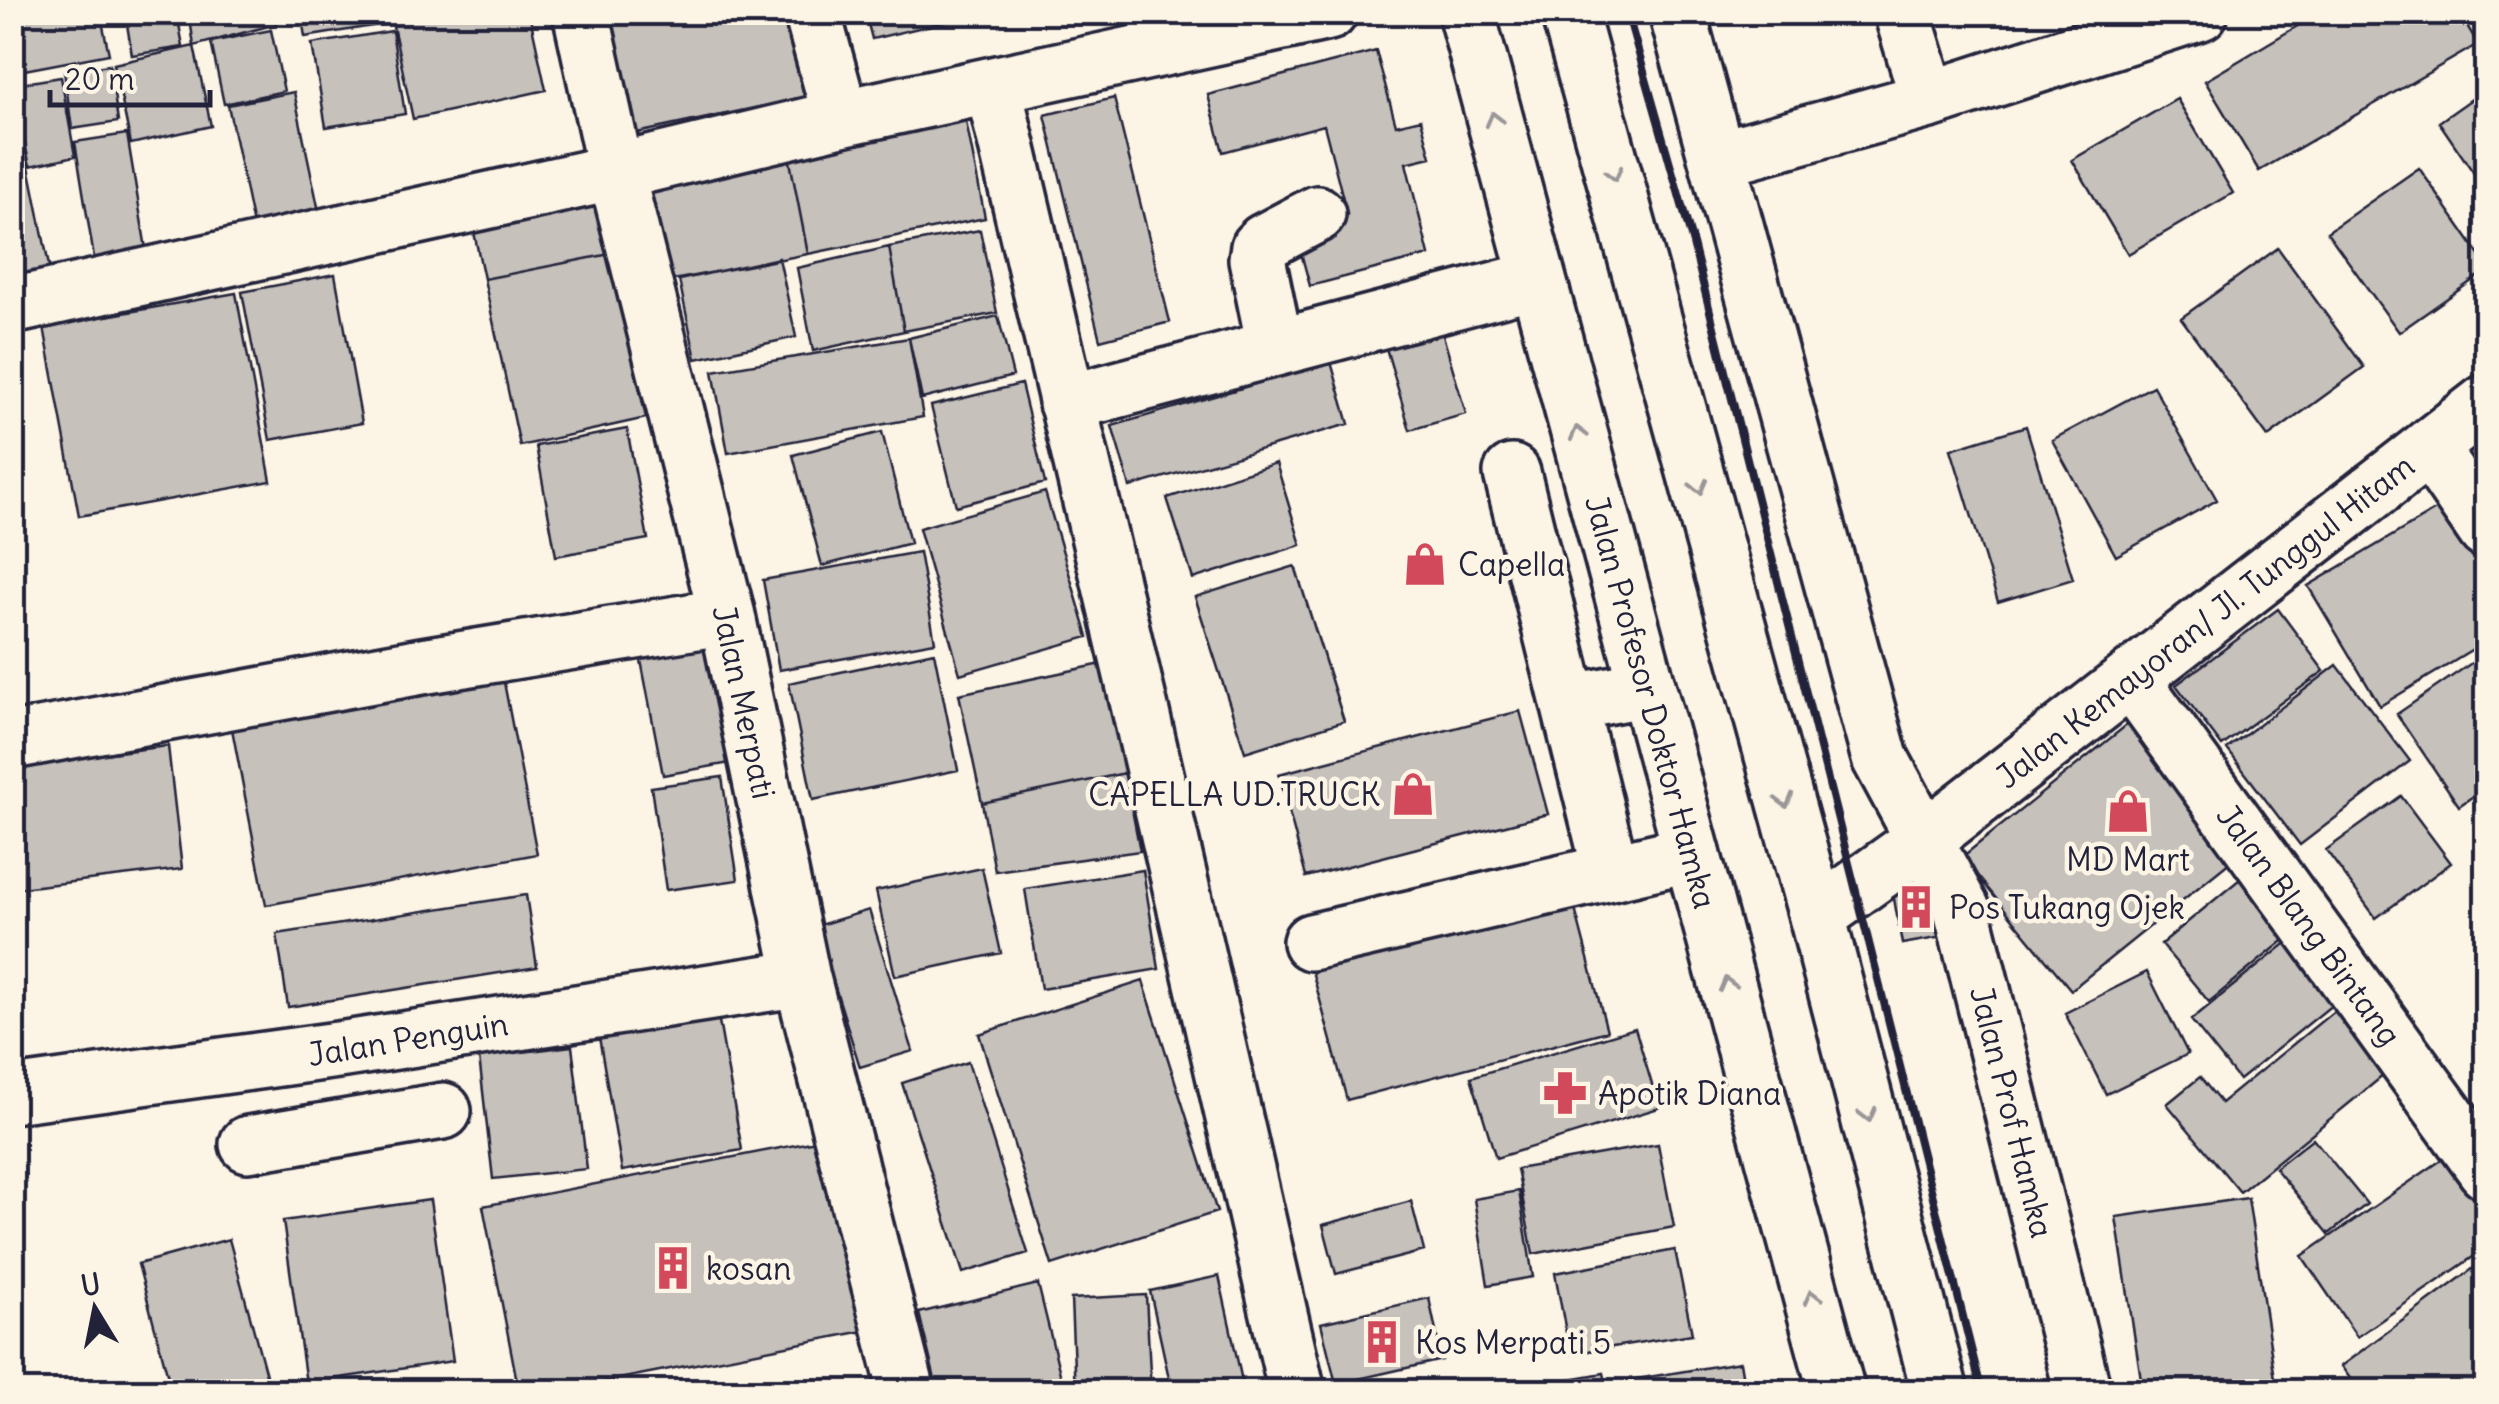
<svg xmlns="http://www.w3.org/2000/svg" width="2499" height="1404" viewBox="0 0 2499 1404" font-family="Delius,sans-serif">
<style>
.building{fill:#c6c1bb;stroke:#22223b;stroke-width:2.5}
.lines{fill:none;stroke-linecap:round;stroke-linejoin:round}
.minor-casing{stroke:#22223b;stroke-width:62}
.highway-casing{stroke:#22223b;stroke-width:62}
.minor{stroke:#fcf5e5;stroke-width:55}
.highway{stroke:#fcf5e5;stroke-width:55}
.rail{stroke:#22223b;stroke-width:8}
.oneway{stroke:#9a9698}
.labels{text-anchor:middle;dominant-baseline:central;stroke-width:9;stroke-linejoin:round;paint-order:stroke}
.poi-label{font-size:32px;fill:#22223b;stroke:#fcf5e5;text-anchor:start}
.street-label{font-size:32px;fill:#22223b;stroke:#fcf5e5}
</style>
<rect width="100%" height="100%" fill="#fcf5e5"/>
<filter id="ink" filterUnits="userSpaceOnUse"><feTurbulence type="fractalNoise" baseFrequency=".01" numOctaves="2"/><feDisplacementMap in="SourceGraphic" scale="20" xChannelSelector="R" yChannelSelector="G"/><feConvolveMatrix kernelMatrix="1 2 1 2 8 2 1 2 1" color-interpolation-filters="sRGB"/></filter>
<g filter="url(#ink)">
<!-- building -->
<path class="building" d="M 42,12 L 100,12 L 109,54 L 14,72 L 12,20 Z
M 125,12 L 177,12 L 183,47 L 132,55 Z
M 189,12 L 274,12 L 276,24 L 194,46 Z
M 301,12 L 383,12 L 385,24 L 305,37 Z
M 390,12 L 529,12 L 546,90 L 413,119 Z
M 606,12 L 788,12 L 806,97 L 632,134 Z
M 865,12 L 956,12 L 957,19 L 872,39 Z
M 2321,12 L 2459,12 L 2478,44 L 2259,171 L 2205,81 Z
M 271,30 L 284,91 L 224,104 L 211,42 Z
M 392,31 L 405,114 L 326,127 L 312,44 Z
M 194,46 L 211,126 L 131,144 L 114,64 Z
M 1376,51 L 1396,125 L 1421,119 L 1431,157 L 1406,163 L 1429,255 L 1310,286 L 1294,227 L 1347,214 L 1324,125 L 1223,152 L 1208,95 Z
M 110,65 L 118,122 L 72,129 L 64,71 Z
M 61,77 L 75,156 L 30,166 L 12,85 Z
M 2486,89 L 2486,191 L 2439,122 Z
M 12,90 L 21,126 L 12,128 Z
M 294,92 L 321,221 L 255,235 L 228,105 Z
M 1114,98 L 1170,322 L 1100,340 L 1045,115 Z
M 2177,99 L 2233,193 L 2128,254 L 2072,160 Z
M 962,101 L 985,218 L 808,254 L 788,151 Z
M 21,126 L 50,271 L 12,278 L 12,128 Z
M 127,134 L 150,273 L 98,282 L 75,142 Z
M 788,151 L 808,254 L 663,282 L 643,179 Z
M 2419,168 L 2486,264 L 2486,271 L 2399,332 L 2327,232 Z
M 598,197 L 610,254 L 484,279 L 472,223 Z
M 980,230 L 997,313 L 904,331 L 889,247 Z
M 889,247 L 904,331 L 813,351 L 797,268 Z
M 2278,248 L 2364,367 L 2268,437 L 2181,318 Z
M 610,254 L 646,418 L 520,446 L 484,279 Z
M 779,258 L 796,337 L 696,359 L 679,280 Z
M 335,274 L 362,423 L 270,440 L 242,292 Z
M 236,293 L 271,481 L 79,516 L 44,327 Z
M 998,316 L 1013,376 L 922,399 L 909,338 Z
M 1440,325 L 1466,414 L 1410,430 L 1384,341 Z
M 909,338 L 923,417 L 728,453 L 713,371 Z
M 1331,362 L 1349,424 L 1130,487 L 1112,426 Z
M 1021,384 L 1045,483 L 956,506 L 931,406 Z
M 2153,386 L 2217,500 L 2116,556 L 2052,440 Z
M 2026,426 L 2073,579 L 1998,602 L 1951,449 Z
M 627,429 L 648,539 L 556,556 L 536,446 Z
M 882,432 L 910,543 L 822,566 L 793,455 Z
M 1276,463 L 1301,545 L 1193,579 L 1167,498 Z
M 1045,492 L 1088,637 L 960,674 L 919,528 Z
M 2459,496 L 2486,541 L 2486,642 L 2380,706 L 2308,586 Z
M 919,552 L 935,642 L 779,670 L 763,580 Z
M 1295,566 L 1344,721 L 1245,752 L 1195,597 Z
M 2278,609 L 2324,671 L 2222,746 L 2176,685 Z
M 725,639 L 747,760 L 663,775 L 640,655 Z
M 934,652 L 958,770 L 813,800 L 789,683 Z
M 2486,653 L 2486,787 L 2459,806 L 2397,714 Z
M 1102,664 L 1125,773 L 982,803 L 959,694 Z
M 2337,665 L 2410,761 L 2300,845 L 2227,749 Z
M 503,677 L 537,854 L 266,905 L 232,729 Z
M 1520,711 L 1548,814 L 1306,877 L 1279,774 Z
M 2138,716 L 2246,849 L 2071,990 L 1962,857 Z
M 168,746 L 182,869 L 12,889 L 12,765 Z
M 1125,773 L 1140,851 L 995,871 L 982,803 Z
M 722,777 L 738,880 L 666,890 L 651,787 Z
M 2401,796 L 2451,863 L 2376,918 L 2326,850 Z
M 982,868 L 1001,953 L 895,976 L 876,891 Z
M 1931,869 L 1943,937 L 1902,944 L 1890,876 Z
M 1143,870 L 1159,969 L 1041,989 L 1025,889 Z
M 2240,879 L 2288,937 L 2209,1002 L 2161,944 Z
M 1569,886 L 1607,1031 L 1347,1100 L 1308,956 Z
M 526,895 L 537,967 L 288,1007 L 277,934 Z
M 869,910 L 913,1051 L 860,1067 L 816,926 Z
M 2295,936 L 2343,996 L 2239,1080 L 2191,1020 Z
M 2147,972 L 2188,1054 L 2106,1094 L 2065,1013 Z
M 1143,981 L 1217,1212 L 1052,1265 L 979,1034 Z
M 2350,998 L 2400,1062 L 2240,1192 L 2167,1104 L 2200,1077 L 2221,1103 Z
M 717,1010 L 742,1150 L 622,1171 L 598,1031 Z
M 1635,1028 L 1659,1108 L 1496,1158 L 1471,1077 Z
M 572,1046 L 587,1169 L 493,1179 L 479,1057 Z
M 968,1062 L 1028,1253 L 963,1273 L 902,1083 Z
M 2313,1138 L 2367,1204 L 2329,1234 L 2275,1168 Z
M 826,1139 L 864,1331 L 552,1392 L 519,1392 L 483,1206 Z
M 1658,1144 L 1674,1227 L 1533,1254 L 1517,1169 Z
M 2456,1150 L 2486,1195 L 2486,1248 L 2357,1337 L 2302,1256 Z
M 1519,1191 L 1533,1277 L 1488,1285 L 1474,1199 Z
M 2248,1198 L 2277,1392 L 2143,1392 L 2116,1217 Z
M 430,1200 L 453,1361 L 306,1383 L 283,1221 Z
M 1411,1201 L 1424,1251 L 1336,1274 L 1323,1225 Z
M 229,1239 L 266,1375 L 202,1392 L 172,1392 L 138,1264 Z
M 1675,1250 L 1692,1334 L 1570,1354 L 1555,1273 Z
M 2486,1259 L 2486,1373 L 2462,1392 L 2360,1392 L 2341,1366 Z
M 1219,1276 L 1242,1381 L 1195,1392 L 1172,1392 L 1150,1291 Z
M 1038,1284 L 1063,1386 L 1041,1392 L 938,1392 L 919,1313 Z
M 1146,1295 L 1151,1392 L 1075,1392 L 1071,1299 Z
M 1429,1298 L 1442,1360 L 1336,1384 L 1321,1323 Z
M 1740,1362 L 1745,1392 L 1613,1392 L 1612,1383 Z
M 1604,1373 L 1608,1392 L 1541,1392 L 1540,1384 Z"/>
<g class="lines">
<!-- minor casing -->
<g class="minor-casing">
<path id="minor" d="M 581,12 L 616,172 L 727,616 L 802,978 L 907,1392
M 812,12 L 841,118
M 1677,12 L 1880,758 L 1962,910 L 2083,1392
M 1902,12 L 1929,100
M 993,86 L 1141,713 L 1297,1392
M 1717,159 L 1929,100 L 2200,12
M 12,306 L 616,172 L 841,118 L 1329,12
M 1275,346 L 1257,259 L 1259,247 L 1264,242 L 1317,214
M 1067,403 L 1537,279
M 2429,447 L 2486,530
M 1512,473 L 1611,872
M 2131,679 L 2486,1170
M 1569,703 L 1647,688
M 12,741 L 422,666 L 727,616
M 1817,916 L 1925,839 L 2486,403
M 1311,942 L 1692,853
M 12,1095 L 345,1049 L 802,978
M 248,1144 L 443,1111"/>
</g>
<!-- highway casing -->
<g class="highway-casing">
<path id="highway" d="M 1466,12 L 1837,1392
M 1569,12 L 1817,916 L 1940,1392"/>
</g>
<!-- minor -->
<use href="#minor" class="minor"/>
<!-- highway -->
<use href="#highway" class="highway"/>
<!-- rail -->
<path class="rail" d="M 1627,12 L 1693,244 L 1982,1392"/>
</g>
<!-- one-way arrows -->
<defs><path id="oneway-chevron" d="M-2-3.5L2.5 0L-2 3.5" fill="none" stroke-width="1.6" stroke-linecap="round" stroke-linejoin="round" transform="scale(2.5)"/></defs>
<g class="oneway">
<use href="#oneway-chevron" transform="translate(1494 119) rotate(-105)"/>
<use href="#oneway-chevron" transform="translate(1614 174) rotate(75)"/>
<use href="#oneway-chevron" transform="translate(1578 433) rotate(-105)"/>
<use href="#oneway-chevron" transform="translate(1699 487) rotate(75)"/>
<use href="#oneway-chevron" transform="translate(1785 801) rotate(75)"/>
<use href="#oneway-chevron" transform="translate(1727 984) rotate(-105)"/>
<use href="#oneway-chevron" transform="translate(1868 1115) rotate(75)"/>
<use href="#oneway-chevron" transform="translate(1812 1297) rotate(-105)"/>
</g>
</g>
<!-- icons -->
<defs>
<g id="shop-bare" transform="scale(3.45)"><path d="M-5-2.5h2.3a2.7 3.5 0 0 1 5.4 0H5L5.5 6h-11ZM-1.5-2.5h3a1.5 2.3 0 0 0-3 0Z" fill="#d1495b" stroke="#fcf5e5" stroke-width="2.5" paint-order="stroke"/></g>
<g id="building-bare" transform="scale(3.45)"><path d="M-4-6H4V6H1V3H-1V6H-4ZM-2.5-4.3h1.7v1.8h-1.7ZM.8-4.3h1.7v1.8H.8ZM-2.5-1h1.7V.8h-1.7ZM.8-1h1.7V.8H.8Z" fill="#d1495b" stroke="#fcf5e5" stroke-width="2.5" paint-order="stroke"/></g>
<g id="pharmacy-bare" transform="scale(3.45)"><path d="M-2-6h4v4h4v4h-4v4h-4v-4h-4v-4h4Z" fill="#d1495b" stroke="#fcf5e5" stroke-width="2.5" paint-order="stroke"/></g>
</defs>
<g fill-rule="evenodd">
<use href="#shop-bare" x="1425" y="564"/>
<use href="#shop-bare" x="1413" y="794"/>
<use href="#shop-bare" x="2128" y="811"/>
<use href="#building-bare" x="1916" y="907"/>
<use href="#pharmacy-bare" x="1565" y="1093"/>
<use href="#building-bare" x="673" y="1268"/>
<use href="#building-bare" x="1382" y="1342"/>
</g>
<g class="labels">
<!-- poi labels -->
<g class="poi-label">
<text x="1458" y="564">Capella</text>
<text x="1380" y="794" text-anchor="end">CAPELLA UD.TRUCK</text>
<text x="2128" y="859" text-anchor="middle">MD Mart</text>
<text x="1949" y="907">Pos Tukang Ojek</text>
<text x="1598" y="1093">Apotik Diana</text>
<text x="706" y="1268">kosan</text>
<text x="1415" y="1342">Kos Merpati 5</text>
</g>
<!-- street labels -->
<g class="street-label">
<text transform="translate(2205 621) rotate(-38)">Jalan Kemayoran/ Jl. Tunggul Hitam</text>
<text transform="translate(744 702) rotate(78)">Jalan Merpati</text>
<text transform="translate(1651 702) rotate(75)">Jalan Profesor Doktor Hamka</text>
<text transform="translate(2309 925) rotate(54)">Jalan Blang Bintang</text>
<text transform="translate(408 1039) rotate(-9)">Jalan Penguin</text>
<text transform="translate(2012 1112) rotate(76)">Jalan Prof Hamka</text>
</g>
</g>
<!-- margin -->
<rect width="2499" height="1404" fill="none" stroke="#fcf5e5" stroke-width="50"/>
<rect x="25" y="25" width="2449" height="1354" fill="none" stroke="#22223b" stroke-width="4" filter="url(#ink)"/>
<!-- north arrow -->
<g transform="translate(95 1309) rotate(350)" stroke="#fcf5e5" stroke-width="8" paint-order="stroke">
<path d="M0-8L18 38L0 25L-18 38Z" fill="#22223b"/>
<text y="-15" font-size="28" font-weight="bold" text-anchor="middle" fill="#22223b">U</text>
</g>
<!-- scale -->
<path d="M50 90v15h160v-15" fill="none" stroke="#22223b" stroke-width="5"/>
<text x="65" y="90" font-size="30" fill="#22223b" stroke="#fcf5e5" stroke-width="8" paint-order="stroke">20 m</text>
</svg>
